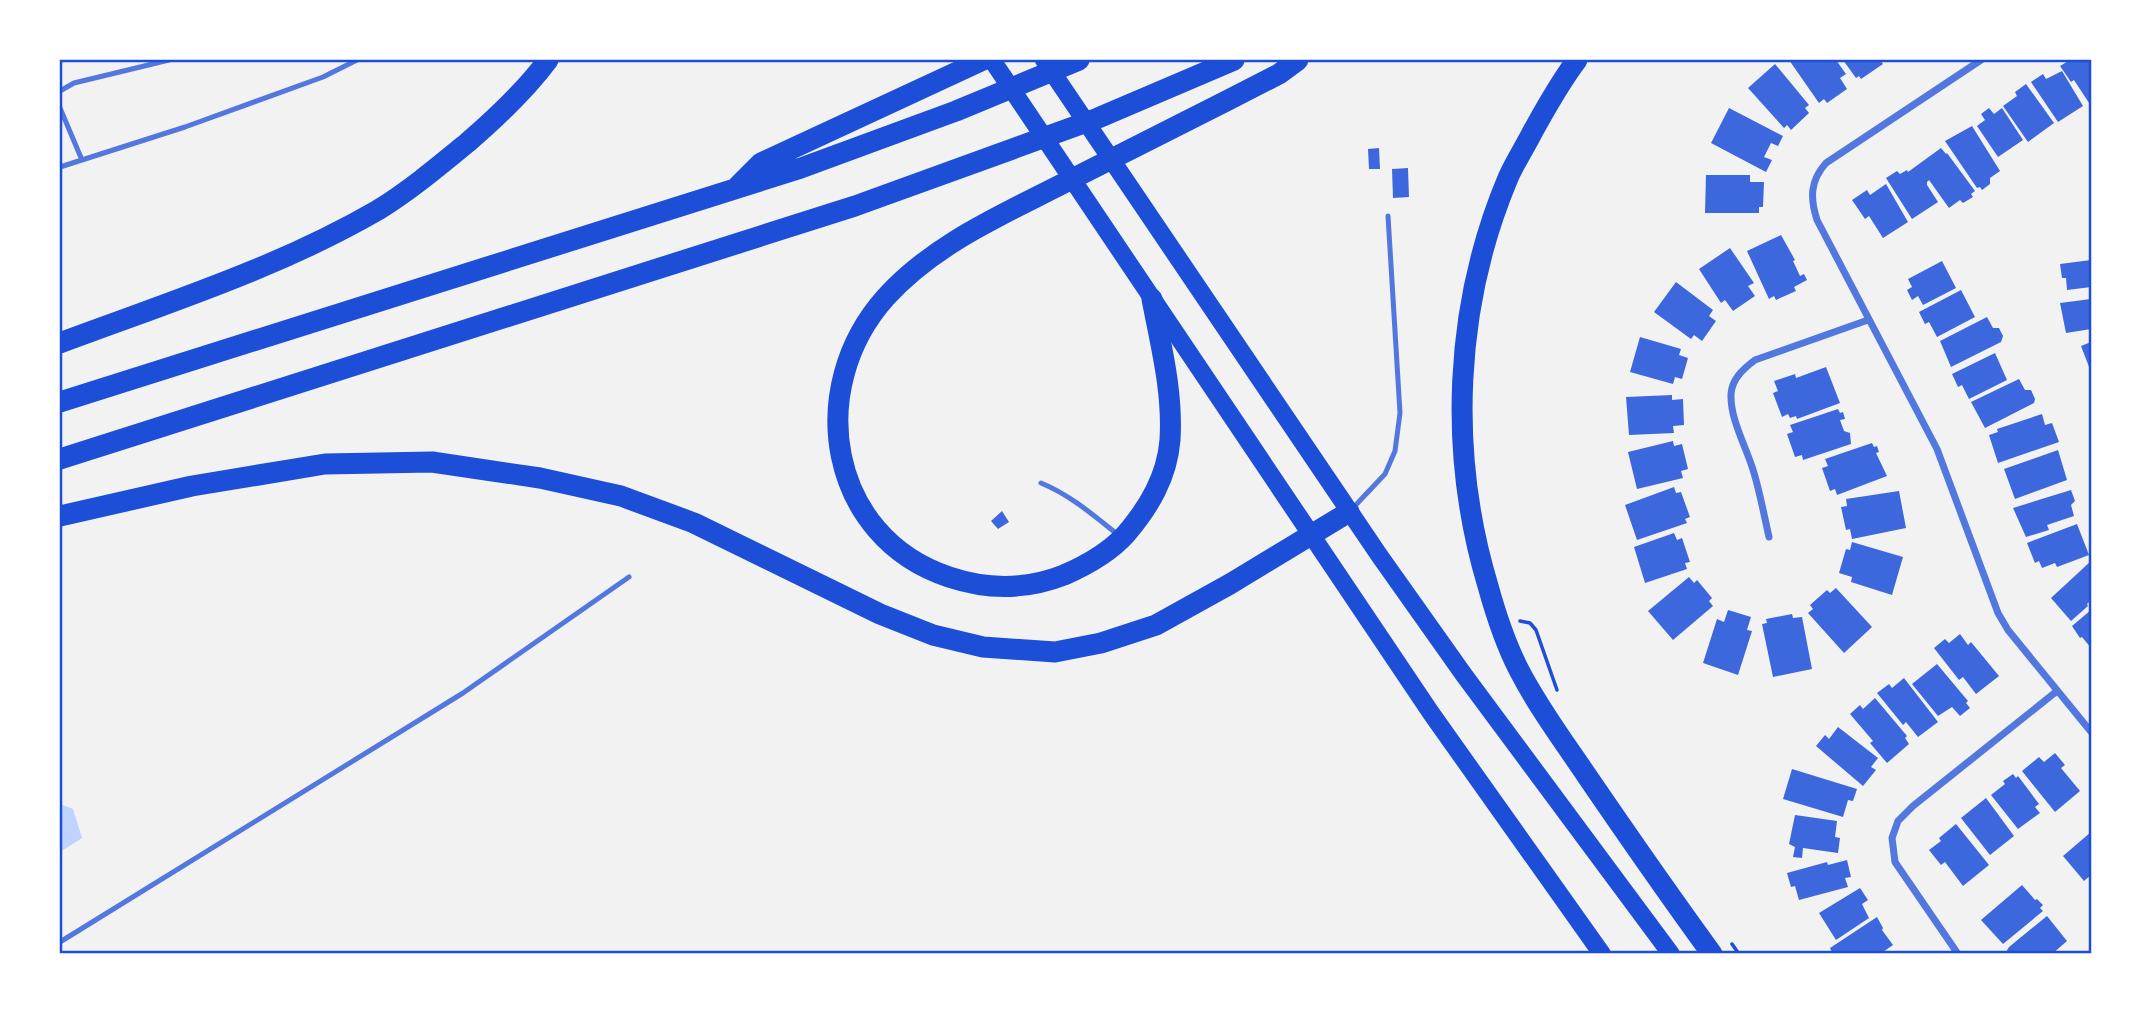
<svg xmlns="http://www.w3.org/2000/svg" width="2151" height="1013" viewBox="0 0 2151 1013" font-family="Barlow,sans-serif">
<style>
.water{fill:#bfd3fe}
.building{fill:#3d67dc}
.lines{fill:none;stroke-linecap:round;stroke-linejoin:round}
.path{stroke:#1d4ed8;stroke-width:3.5}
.service{stroke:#5277de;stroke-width:5}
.minor{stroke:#5277de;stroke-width:7}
.primary{stroke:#1d4ed8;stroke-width:18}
.motorway{stroke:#1d4ed8;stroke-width:21}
.neatline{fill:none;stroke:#1d4ed8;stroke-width:2.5}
</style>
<rect width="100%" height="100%" fill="#f2f2f2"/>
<!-- water -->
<path class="water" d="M 60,804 L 73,809 L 82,838 L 60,852 Z"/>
<!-- building -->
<path class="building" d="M 1789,60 L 1836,60 L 1846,74 L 1840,78 L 1847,89 L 1827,103 L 1824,99 L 1819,103 Z
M 1843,60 L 1880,60 L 1883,64 L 1861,79 L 1859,76 L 1856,78 Z
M 2070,60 L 2091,60 L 2091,106 L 2074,80 L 2071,82 L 2060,66 Z
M 1775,64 L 1809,105 L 1805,108 L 1809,113 L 1791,130 L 1787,125 L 1784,128 L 1748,88 Z
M 2062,71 L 2083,106 L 2058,122 L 2031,82 L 2043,74 L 2046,79 Z
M 2026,84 L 2054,123 L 2028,142 L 2003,106 L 2017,96 L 2015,92 Z
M 1729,108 L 1783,136 L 1778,146 L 1771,143 L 1764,157 L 1772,160 L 1766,172 L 1711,143 Z
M 1989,108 L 1994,114 L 2002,108 L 2023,140 L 1998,157 L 1977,126 L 1985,120 L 1981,114 Z
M 1972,126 L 2000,171 L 1990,178 L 1990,184 L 1982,190 L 1980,187 L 1977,188 L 1945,141 Z
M 1379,148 L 1380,169 L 1369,169 L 1368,149 Z
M 1941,148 L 1946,154 L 1947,153 L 1975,191 L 1971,194 L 1973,197 L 1963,203 L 1960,200 L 1949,208 L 1929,180 L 1927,182 L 1927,185 L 1938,202 L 1912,219 L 1886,178 L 1897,171 L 1900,174 L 1907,170 L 1908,172 Z
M 1408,168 L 1409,197 L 1393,198 L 1392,169 Z
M 1706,175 L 1750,175 L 1750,182 L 1764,182 L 1763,207 L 1759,207 L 1759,213 L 1705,213 Z
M 1886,184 L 1908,222 L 1883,238 L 1869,216 L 1865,219 L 1852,200 L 1867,190 L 1870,195 Z
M 1781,235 L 1795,260 L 1793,261 L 1800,276 L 1804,274 L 1807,280 L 1794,287 L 1796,291 L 1776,300 L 1774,296 L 1769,299 L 1747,251 Z
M 1730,248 L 1754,283 L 1748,286 L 1755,296 L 1733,311 L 1725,300 L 1721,303 L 1699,269 Z
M 2091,260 L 2091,287 L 2067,290 L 2066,278 L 2062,278 L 2060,264 Z
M 1942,261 L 1956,288 L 1923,305 L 1918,296 L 1912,300 L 1907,290 L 1912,287 L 1908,279 Z
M 1676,282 L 1713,310 L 1709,316 L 1716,321 L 1702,341 L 1694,335 L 1691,339 L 1654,312 Z
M 1961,290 L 1975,317 L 1937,337 L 1929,322 L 1925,324 L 1919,312 Z
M 2091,299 L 2091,329 L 2066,333 L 2060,303 Z
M 1987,317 L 1993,328 L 1999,328 L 2003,336 L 2001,342 L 1951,367 L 1940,341 Z
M 1640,337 L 1681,349 L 1679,355 L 1688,358 L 1682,379 L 1675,377 L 1673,384 L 1630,372 Z
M 2091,342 L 2091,372 L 2081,346 Z
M 1995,353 L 2007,380 L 1969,399 L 1962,385 L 1958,387 L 1952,374 Z
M 1826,367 L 1840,403 L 1797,419 L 1796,416 L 1790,418 L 1788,414 L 1782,417 L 1773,393 L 1778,391 L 1774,381 L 1795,374 L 1796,378 Z
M 2019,379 L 2025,390 L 2031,390 L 2035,399 L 2034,403 L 1985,428 L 1971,402 Z
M 1672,395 L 1672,400 L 1683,399 L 1684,425 L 1673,426 L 1674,433 L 1629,435 L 1626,397 Z
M 1838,409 L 1840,413 L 1843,412 L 1845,419 L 1840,420 L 1844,431 L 1850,433 L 1851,444 L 1803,460 L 1802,455 L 1795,457 L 1787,434 L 1793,432 L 1790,425 Z
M 2042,414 L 2045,425 L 2052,423 L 2059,442 L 1998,463 L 1989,435 L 1998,432 L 1997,429 Z
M 1673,441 L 1674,446 L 1682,444 L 1688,469 L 1681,471 L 1683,478 L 1637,489 L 1628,452 Z
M 1872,443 L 1874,447 L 1877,446 L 1879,452 L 1876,453 L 1887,476 L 1837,495 L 1835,489 L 1830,491 L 1822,468 L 1828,466 L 1825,459 Z
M 2058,450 L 2067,480 L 2015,499 L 2004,469 Z
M 1674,487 L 1676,493 L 1681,492 L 1690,517 L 1685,519 L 1687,523 L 1637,540 L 1625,505 Z
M 2071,490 L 2075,501 L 2071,505 L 2074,516 L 2047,525 L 2049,530 L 2026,537 L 2013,508 Z
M 1899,491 L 1906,528 L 1852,539 L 1850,529 L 1846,530 L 1841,507 L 1847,506 L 1846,499 Z
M 1002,511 L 1009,522 L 998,529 L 991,521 Z
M 2077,524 L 2089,555 L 2057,567 L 2055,563 L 2042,568 L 2039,561 L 2035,563 L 2027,543 Z
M 1674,533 L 1677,540 L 1682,538 L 1690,562 L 1685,563 L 1687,569 L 1645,583 L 1634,547 Z
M 1852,542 L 1903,557 L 1892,595 L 1851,582 L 1852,577 L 1839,573 L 1846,549 L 1850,550 Z
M 2091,561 L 2091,600 L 2087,604 L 2088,606 L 2071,621 L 2051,598 Z
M 1689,577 L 1694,583 L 1697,580 L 1712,598 L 1709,601 L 1713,606 L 1673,640 L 1648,611 Z
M 1836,588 L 1872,627 L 1844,653 L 1808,613 L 1813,609 L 1810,605 L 1827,590 L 1830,593 Z
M 1728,610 L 1751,617 L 1747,630 L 1752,631 L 1738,675 L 1703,663 L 1717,619 L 1724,622 Z
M 2091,610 L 2091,648 L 2082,637 L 2080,638 L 2072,626 Z
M 1792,614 L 1793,618 L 1802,617 L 1812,669 L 1773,677 L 1762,624 L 1767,623 L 1766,619 Z
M 1960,634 L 1968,645 L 1971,642 L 1999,676 L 1976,694 L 1963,677 L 1959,680 L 1934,648 L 1945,639 L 1949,643 Z
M 1937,664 L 1968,701 L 1966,703 L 1970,708 L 1960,716 L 1952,707 L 1938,716 L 1912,684 Z
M 1904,678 L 1938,722 L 1918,737 L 1906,722 L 1903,725 L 1877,693 L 1889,684 L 1892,688 Z
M 1875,698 L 1907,736 L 1905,738 L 1909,744 L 1887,763 L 1870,743 L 1873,741 L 1850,714 L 1860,705 L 1863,709 Z
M 1838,727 L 1878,758 L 1871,767 L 1876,770 L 1863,786 L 1816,746 L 1825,735 L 1829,739 Z
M 2055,753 L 2065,765 L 2061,768 L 2080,791 L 2055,812 L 2022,771 L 2039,757 L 2044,762 Z
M 1792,769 L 1857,789 L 1853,801 L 1848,800 L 1843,817 L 1783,799 Z
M 2013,774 L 2016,778 L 2018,776 L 2039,804 L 2035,807 L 2040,813 L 2018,829 L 1991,795 L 2005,784 L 2003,781 Z
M 1986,798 L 2014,836 L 1990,855 L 1961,818 Z
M 1795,815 L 1837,821 L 1835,837 L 1840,838 L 1838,853 L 1803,848 L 1802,858 L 1793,857 L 1795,847 L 1789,844 Z
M 1956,824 L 1989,865 L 1963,886 L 1945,862 L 1941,865 L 1929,850 L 1941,841 L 1939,838 Z
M 2091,832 L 2091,875 L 2084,881 L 2063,856 Z
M 1847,860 L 1851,877 L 1845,878 L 1848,887 L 1799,900 L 1795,886 L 1791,887 L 1787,873 L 1827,862 L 1828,865 Z
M 2022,885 L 2035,900 L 2037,899 L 2043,905 L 2040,908 L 2043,911 L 2003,944 L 1981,920 Z
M 1860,888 L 1868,900 L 1862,904 L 1869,918 L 1836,940 L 1819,913 Z
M 2047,916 L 2067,941 L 2052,954 L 2007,954 L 2006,952 L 2009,947 Z
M 1877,917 L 1883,928 L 1882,930 L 1893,945 L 1880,954 L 1833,954 L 1830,948 Z"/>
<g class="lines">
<!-- path -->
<path class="path" d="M 1520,621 L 1530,623 L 1536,630 L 1557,690
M 1732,944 L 1739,954"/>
<!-- service -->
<path class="service" d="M 60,91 L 74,83 L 169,60
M 60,108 L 82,160
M 60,167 L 185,127 L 323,77 L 357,60
M 1041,483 C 1070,495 1092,514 1117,534
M 1352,509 L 1385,474 L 1395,451 L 1400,413 L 1388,216
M 60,942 L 463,693 L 629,577"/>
<!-- minor -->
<path class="minor" d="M 1981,60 L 1826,163 C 1810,181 1810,198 1817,220 L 1937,449 L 1998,613 L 2008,630 L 2092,733
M 1769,537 C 1764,515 1760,493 1754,473 C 1747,448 1730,420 1731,394 C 1732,379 1743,369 1755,360 L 1868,320
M 1958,954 L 1895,862 L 1892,838 L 1898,821 L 1913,806 L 2057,691"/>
<!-- primary -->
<path class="primary" d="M 992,60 L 1431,713 L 1602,954
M 1044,60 L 1379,555 L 1464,675 L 1671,954"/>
<!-- motorway -->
<path class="motorway" d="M 1577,60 C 1560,82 1547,106 1533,131 C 1525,147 1515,162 1508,178 C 1454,306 1448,453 1488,586 C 1496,615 1505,643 1519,670 C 1538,707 1564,742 1587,776 C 1628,836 1669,895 1712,954
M 738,186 L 761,163 L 983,60
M 1152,299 C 1161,346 1173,392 1170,440 C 1167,477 1149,507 1126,534 C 1109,553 1087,565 1064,575 C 1026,590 988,590 949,577 C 828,537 804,388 886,297 C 935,243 1004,214 1068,181 C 1139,145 1209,110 1279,74 L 1298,60
M 60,343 C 167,303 278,268 378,210 C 409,191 439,166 467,143 C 496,118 525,91 548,60
M 60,402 L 801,168 L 956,111 L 1079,60
M 60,459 L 855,206 L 1098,118 L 1234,60
M 60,516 L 192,486 L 325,464 L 432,462 L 540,478 L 621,496 L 694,523 L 880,614 L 933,635 L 983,647 L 1055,652 L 1101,643 L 1156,625 L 1230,584 L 1349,512"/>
</g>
<!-- border -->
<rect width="2151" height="1013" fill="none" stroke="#ffffff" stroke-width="122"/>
<rect x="61" y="61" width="2029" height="891" class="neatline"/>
</svg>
